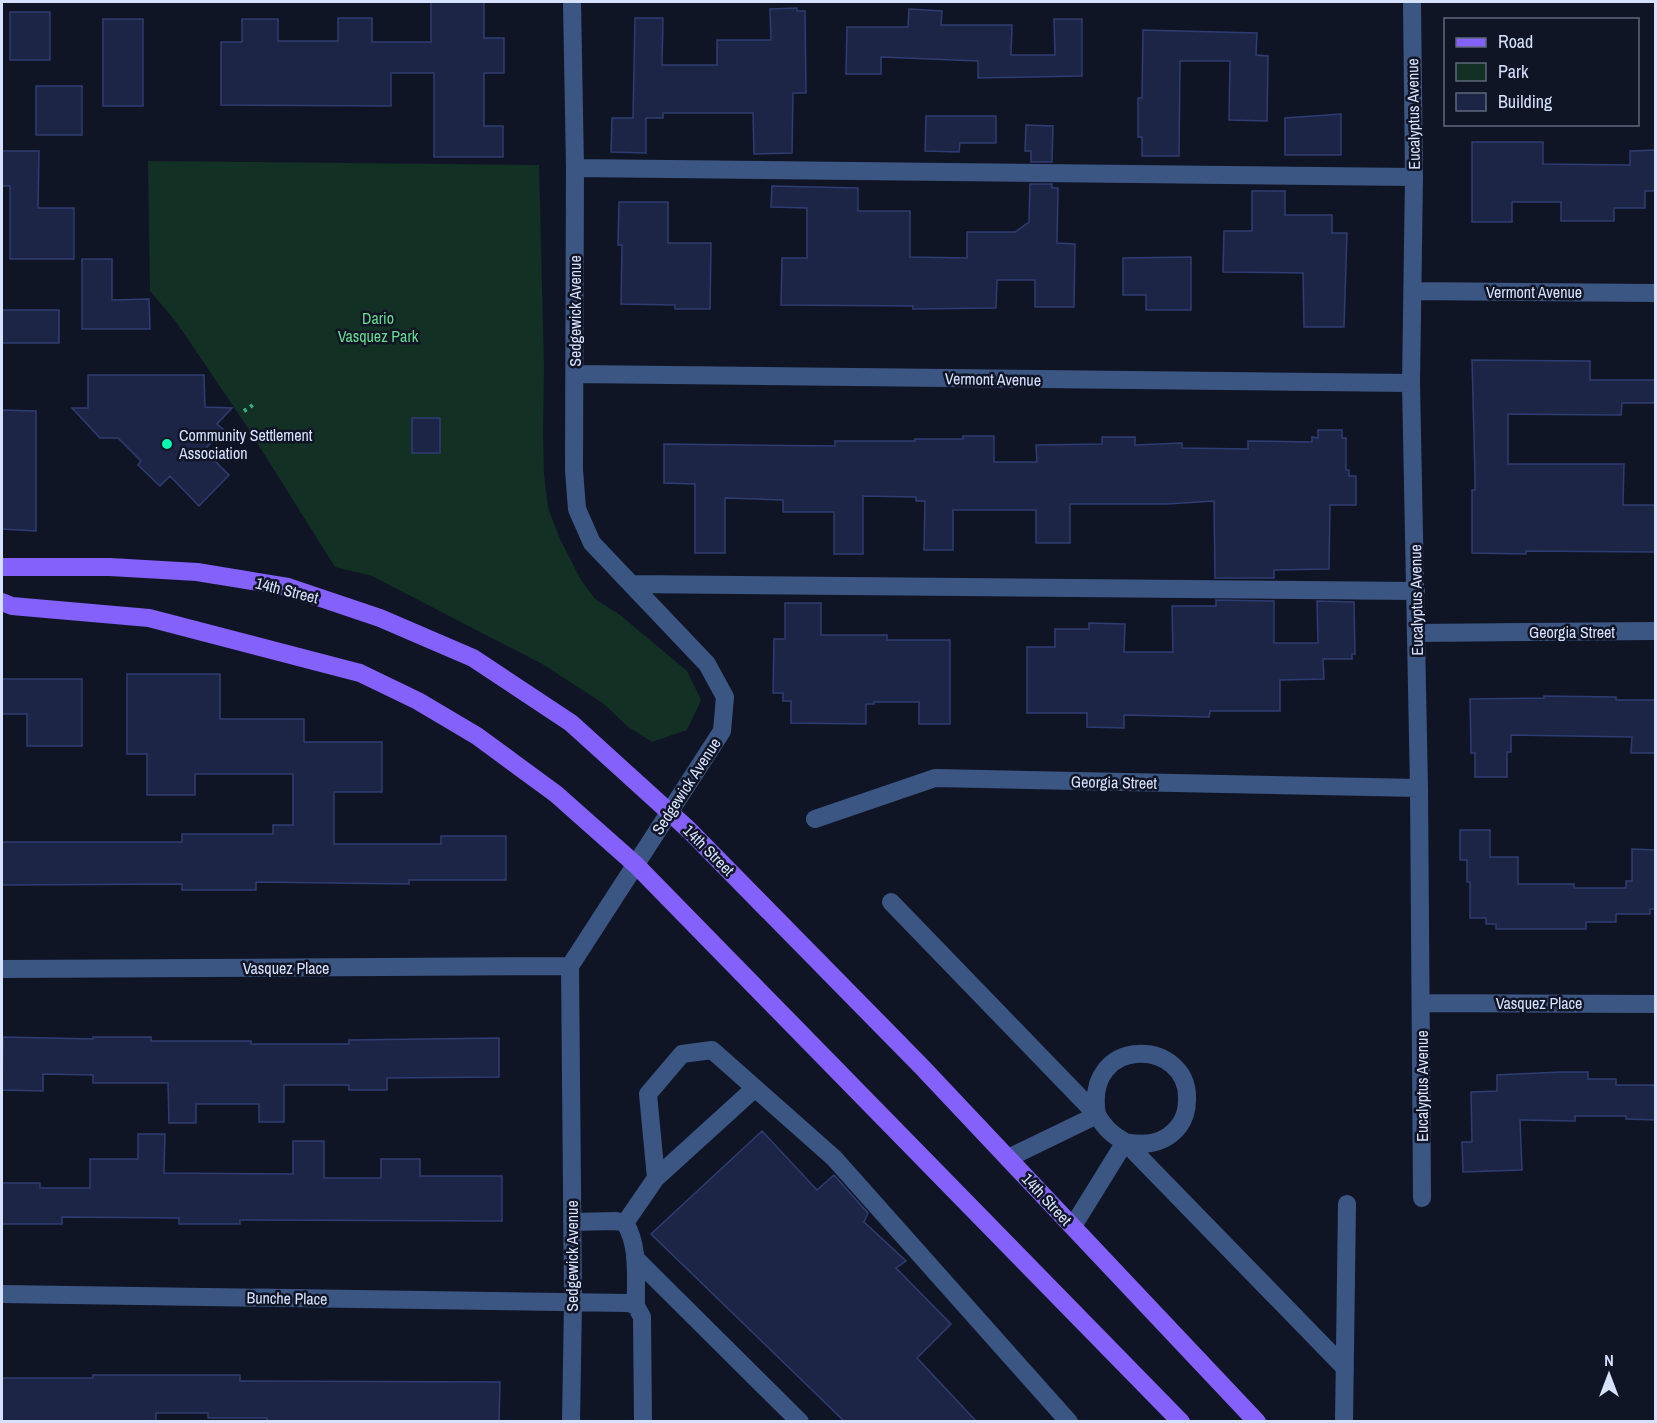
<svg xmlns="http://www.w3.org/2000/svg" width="1657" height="1423" viewBox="0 0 1657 1423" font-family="'Archivo Narrow',sans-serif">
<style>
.green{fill:#133024}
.building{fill:#1d2547;stroke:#2f3c72;stroke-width:1.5}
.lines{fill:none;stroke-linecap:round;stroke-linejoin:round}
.path{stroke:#33b57a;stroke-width:4;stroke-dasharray:3 4.5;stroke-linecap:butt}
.minor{stroke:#3c5684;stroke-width:18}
.major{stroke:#8461fa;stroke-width:18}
.poi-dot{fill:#08f8b1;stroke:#101526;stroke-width:2}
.labels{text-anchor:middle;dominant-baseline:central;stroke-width:5;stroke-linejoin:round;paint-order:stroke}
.street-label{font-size:16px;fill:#d6e1fe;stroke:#101526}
.park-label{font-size:16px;fill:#64dd8f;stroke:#101526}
.poi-label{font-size:16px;fill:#d6e1fe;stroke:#101526;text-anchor:start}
</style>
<rect width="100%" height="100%" fill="#101526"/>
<!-- green -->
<path class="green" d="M 148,161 L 539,165 L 544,366 L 543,434 L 544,475 L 548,508 L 560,539 L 581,580 L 595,599 L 620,615 L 687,671 L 701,700 L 687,730 L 652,742 L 627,726 L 604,704 L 544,665 L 372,576 L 335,567 L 246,425 L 177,323 L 150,291 Z"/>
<!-- building -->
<path class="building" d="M 431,2 L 484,2 L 484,38 L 504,38 L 504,73 L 484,73 L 484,126 L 503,126 L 503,157 L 434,157 L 434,73 L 391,73 L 391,106 L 221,105 L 221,42 L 242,42 L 242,19 L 278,19 L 278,41 L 338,41 L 338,18 L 372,18 L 372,42 L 431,42 Z
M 797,8 L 797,11 L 805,11 L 806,93 L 793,93 L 792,153 L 754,154 L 753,113 L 663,113 L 663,118 L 646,118 L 646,153 L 611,152 L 612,118 L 633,118 L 635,18 L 663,18 L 662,65 L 717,65 L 717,40 L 771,40 L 770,9 Z
M 909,9 L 942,11 L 941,25 L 1012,25 L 1011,55 L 1055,55 L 1054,19 L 1082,19 L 1082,76 L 978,78 L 978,61 L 881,57 L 881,74 L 846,74 L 847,27 L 908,27 Z
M 10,12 L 50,12 L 50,60 L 10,60 Z
M 103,19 L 143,19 L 143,106 L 103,106 Z
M 1143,30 L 1257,33 L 1256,55 L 1268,56 L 1267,121 L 1229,120 L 1230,61 L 1180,61 L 1179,156 L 1142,156 L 1142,137 L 1138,137 L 1138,98 L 1142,98 Z
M 36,86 L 82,86 L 82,135 L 36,135 Z
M 1341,114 L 1341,155 L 1285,155 L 1285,118 Z
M 926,116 L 996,116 L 996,143 L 960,143 L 959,152 L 925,151 Z
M 1026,125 L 1053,126 L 1052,162 L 1031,162 L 1031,151 L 1025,151 Z
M 1472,142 L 1543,142 L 1543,164 L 1630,165 L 1630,151 L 1656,150 L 1656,191 L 1645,191 L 1645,208 L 1614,208 L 1614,221 L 1561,221 L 1561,202 L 1512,202 L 1512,222 L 1472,222 Z
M 2,151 L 39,151 L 38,208 L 74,208 L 74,259 L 10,259 L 10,186 L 2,186 Z
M 1030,184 L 1052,184 L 1052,188 L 1058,188 L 1057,243 L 1075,244 L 1074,307 L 1035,307 L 1035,280 L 997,280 L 996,308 L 913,309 L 913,306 L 781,305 L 782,258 L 807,258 L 807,208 L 771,207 L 772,186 L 858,188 L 858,211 L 910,211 L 910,257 L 967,258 L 967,232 L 1015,232 L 1029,222 Z
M 1252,191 L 1285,191 L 1285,215 L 1332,215 L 1332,233 L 1347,233 L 1344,327 L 1304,327 L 1303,273 L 1223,272 L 1224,231 L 1252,231 Z
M 619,202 L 668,202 L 668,243 L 711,243 L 710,309 L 675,309 L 675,305 L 621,304 L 622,245 L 618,245 Z
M 1191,257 L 1191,310 L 1146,310 L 1146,295 L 1123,295 L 1123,258 Z
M 82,259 L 112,259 L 112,300 L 149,299 L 150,329 L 82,329 Z
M 2,310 L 59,310 L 59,343 L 2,343 Z
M 1472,360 L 1590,361 L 1590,380 L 1656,380 L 1656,403 L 1622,403 L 1621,415 L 1508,414 L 1508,464 L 1624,464 L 1623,505 L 1656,505 L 1656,552 L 1526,551 L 1526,554 L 1472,553 L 1472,490 L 1475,490 L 1475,475 Z
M 88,375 L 204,375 L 205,407 L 232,408 L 217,424 L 224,430 L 204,450 L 229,475 L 199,506 L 170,476 L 160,486 L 138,465 L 141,461 L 118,438 L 100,438 L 72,408 L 88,408 Z
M 2,410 L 36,411 L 36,531 L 2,529 Z
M 412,418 L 440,418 L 440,453 L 412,453 Z
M 1318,430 L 1342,430 L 1342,438 L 1346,438 L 1346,470 L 1349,470 L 1349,476 L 1356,476 L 1356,505 L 1330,505 L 1329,569 L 1274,570 L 1274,578 L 1215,578 L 1214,501 L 1167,504 L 1070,504 L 1070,543 L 1036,543 L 1036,510 L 953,510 L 953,550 L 924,550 L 925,501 L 916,501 L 916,497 L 863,496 L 863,554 L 834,554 L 834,512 L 783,512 L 783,500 L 725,498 L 725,553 L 695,553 L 695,484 L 664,483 L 664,444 L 835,446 L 835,441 L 915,441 L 915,439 L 963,439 L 963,436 L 994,436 L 994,462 L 1037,462 L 1036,445 L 1102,444 L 1102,437 L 1135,437 L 1135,445 L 1182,443 L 1182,448 L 1248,449 L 1248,441 L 1312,442 L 1312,437 L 1318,438 Z
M 1216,600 L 1274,601 L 1274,643 L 1318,643 L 1317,601 L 1354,602 L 1355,654 L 1352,654 L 1352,659 L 1323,659 L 1324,679 L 1280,680 L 1280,711 L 1210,711 L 1209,717 L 1124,715 L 1124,728 L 1087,727 L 1087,713 L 1027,713 L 1027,647 L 1055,647 L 1055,629 L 1089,629 L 1089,623 L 1125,624 L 1124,652 L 1173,652 L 1172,606 L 1216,606 Z
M 785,603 L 821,603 L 821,635 L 887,635 L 887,640 L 950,640 L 950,724 L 919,724 L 919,702 L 874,702 L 874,704 L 866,704 L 866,724 L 791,723 L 791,701 L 783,701 L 783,693 L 773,693 L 774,639 L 785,639 Z
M 127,674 L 220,674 L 220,719 L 304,719 L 304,742 L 382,742 L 382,792 L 334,792 L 334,844 L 441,844 L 441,836 L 506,836 L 506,880 L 409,880 L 409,884 L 256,882 L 256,890 L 182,890 L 182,884 L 2,885 L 2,842 L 182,842 L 182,834 L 273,834 L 273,825 L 293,825 L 293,774 L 195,774 L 195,795 L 147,795 L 147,754 L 127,754 Z
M 2,679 L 82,679 L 82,746 L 27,746 L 27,714 L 2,714 Z
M 1544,696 L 1616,697 L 1616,700 L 1656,700 L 1656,753 L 1631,753 L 1632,737 L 1511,735 L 1511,752 L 1507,752 L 1507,777 L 1475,777 L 1475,753 L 1471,753 L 1470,699 L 1544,698 Z
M 1460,830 L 1490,830 L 1490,857 L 1518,857 L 1518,884 L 1574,884 L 1574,888 L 1626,888 L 1626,881 L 1632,881 L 1632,849 L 1656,850 L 1656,909 L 1650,909 L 1650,914 L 1616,914 L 1616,922 L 1586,922 L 1586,929 L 1496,929 L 1496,924 L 1486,924 L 1486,918 L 1470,918 L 1470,882 L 1467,882 L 1467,860 L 1460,860 Z
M 3,1037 L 93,1039 L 93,1037 L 151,1037 L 151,1041 L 251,1041 L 251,1044 L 349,1044 L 349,1040 L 499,1038 L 499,1077 L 387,1078 L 387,1090 L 349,1090 L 349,1085 L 284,1085 L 284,1122 L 259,1122 L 259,1104 L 196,1104 L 196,1123 L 169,1123 L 168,1083 L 93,1083 L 93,1075 L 43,1074 L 43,1091 L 2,1090 Z
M 1560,1072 L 1588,1072 L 1588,1079 L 1616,1079 L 1616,1085 L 1656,1085 L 1656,1120 L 1626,1119 L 1626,1116 L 1575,1116 L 1575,1121 L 1520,1120 L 1522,1170 L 1463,1172 L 1462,1142 L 1472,1142 L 1471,1092 L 1497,1091 L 1497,1075 Z
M 762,1131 L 817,1190 L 834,1175 L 868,1213 L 864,1222 L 906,1261 L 896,1268 L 951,1324 L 917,1358 L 977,1422 L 845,1422 L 651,1234 Z
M 138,1134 L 165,1134 L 164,1173 L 293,1174 L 293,1141 L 324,1141 L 324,1178 L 381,1178 L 381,1159 L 420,1159 L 420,1176 L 502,1176 L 502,1221 L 240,1220 L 240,1224 L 179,1224 L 179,1218 L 62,1217 L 62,1224 L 2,1224 L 2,1183 L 40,1183 L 40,1188 L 90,1188 L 90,1159 L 138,1159 Z
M 93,1375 L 240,1375 L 240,1381 L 500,1382 L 499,1422 L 267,1422 L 267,1418 L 208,1418 L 208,1413 L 156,1413 L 156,1422 L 2,1422 L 2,1378 L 93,1378 Z"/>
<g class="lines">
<!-- path -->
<path class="path" d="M 244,411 L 253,405"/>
<!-- minor -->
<path class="minor" d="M 1412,2 L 1414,177 L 1411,383 L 1419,788 L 1422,1198
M 575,168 L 1414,177
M 1413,291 L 1656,293
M 575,374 L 1411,383
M 631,584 L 1416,591
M 1416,633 L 1656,631
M 815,819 L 935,778 L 1419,788
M 891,902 L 1097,1115 C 1105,1128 1112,1135 1125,1142 L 1345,1368
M 2,969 L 570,966
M 1422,1003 L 1656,1004
M 1097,1115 C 1083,1034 1190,1038 1187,1100 C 1187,1109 1185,1118 1179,1126 C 1165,1144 1146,1146 1125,1142
M 1008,1158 L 1097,1115
M 656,1178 L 648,1094 L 682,1054 L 712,1050 L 834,1158 L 1069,1422
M 572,1222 L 616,1221 L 625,1223 C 640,1247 635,1280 636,1306
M 625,1223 L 656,1178 L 755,1088
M 1073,1226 L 1125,1142
M 635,1258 L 800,1422
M 2,1294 L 629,1303 L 636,1306 L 642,1317 L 643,1422
M 571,1422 L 573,1302 L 570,966 L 722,731 L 725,697 L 707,664 L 592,543 L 577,509 L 574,470 L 575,168 L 572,2
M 1344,1422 L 1347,1204"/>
<!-- major -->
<path class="major" d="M 2,567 L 110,567 L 197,572 L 288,587 L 380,618 L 473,658 L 571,723 L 689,830 L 921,1066 L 1257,1422
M 2,602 L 12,606 L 149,618 L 360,673 L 418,701 L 477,736 L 556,794 L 636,865 L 1181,1422"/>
</g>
<!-- markers -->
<circle class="poi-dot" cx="167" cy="444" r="6"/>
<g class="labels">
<!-- street labels -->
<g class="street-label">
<text transform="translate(1413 114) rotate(-91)">Eucalyptus Avenue</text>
<text x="1534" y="292">Vermont Avenue</text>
<text transform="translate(575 311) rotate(-90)">Sedgewick Avenue</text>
<text transform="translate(993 379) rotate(1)">Vermont Avenue</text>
<text transform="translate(287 590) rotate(14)">14th Street</text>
<text transform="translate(1416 600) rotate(-91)">Eucalyptus Avenue</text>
<text x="1572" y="632">Georgia Street</text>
<text transform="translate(1114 782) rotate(1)">Georgia Street</text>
<text transform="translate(686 786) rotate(-57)">Sedgewick Avenue</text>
<text transform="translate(709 850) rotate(45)">14th Street</text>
<text x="286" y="968">Vasquez Place</text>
<text x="1539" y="1003">Vasquez Place</text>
<text transform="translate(1422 1086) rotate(-90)">Eucalyptus Avenue</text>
<text transform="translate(1047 1199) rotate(47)">14th Street</text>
<text transform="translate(572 1256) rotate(-90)">Sedgewick Avenue</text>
<text transform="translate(287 1298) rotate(1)">Bunche Place</text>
</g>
<!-- park labels -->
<g class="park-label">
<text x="378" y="318">Dario<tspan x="378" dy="18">Vasquez Park</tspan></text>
</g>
<!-- poi labels -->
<g class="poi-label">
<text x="179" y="435">Community Settlement<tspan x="179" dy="18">Association</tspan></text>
</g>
</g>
<!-- border -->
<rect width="1657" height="1423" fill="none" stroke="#d6e1fe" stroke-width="6"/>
<!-- legend -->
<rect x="1444" y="18" width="195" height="108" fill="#101526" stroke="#5f677c" stroke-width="1.5"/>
<rect x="1456" y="38" width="30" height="9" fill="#8461fa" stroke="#5f677c" stroke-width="1.5"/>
<text x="1498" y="48" font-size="18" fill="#d6e1fe">Road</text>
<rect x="1456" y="63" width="30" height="18" fill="#133024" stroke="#5f677c" stroke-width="1.5"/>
<text x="1498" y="78" font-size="18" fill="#d6e1fe">Park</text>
<rect x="1456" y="93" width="30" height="18" fill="#1d2547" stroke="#5f677c" stroke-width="1.5"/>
<text x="1498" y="108" font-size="18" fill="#d6e1fe">Building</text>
<!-- north arrow -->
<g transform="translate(1609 1375)" stroke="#101526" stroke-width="4.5" paint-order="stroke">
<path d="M0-4.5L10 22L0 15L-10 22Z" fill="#d6e1fe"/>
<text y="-9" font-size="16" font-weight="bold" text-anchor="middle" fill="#d6e1fe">N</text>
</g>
</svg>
